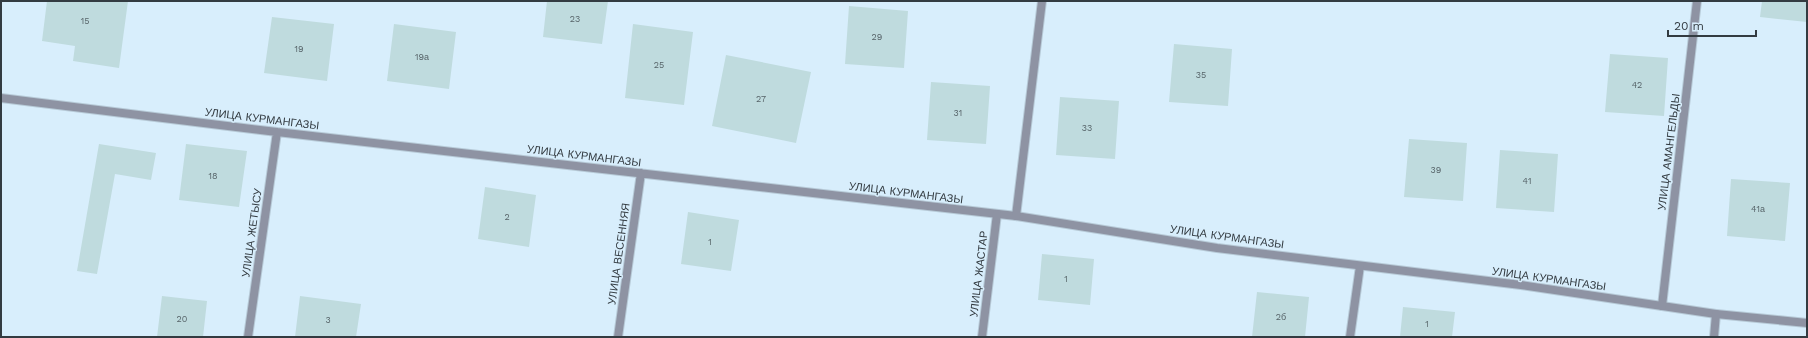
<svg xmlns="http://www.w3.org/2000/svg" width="1808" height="338" viewBox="0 0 1808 338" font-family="'Work Sans',sans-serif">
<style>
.building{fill:#bfdbde}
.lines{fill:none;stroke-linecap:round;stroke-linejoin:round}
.service-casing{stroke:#b7cad7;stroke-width:10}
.minor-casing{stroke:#b7cad7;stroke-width:10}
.service{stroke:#8e93a3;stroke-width:8}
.minor{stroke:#8e93a3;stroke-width:8}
.labels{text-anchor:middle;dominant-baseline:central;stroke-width:3;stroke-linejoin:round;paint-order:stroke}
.number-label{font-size:9px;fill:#566368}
.street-label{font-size:11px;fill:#333b41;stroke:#d8eefc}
</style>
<rect width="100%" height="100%" fill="#d8eefc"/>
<!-- building -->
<path class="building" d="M 47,1 L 128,1 L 119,68 L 73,61 L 75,46 L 42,41 Z
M 547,1 L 608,1 L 602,44 L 543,37 Z
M 1762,1 L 1807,1 L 1807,22 L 1760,17 Z
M 849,6 L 908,11 L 904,68 L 845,64 Z
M 272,17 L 334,24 L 327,81 L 264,73 Z
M 394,24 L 456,32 L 449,89 L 387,81 Z
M 633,24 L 693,32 L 684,105 L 625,98 Z
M 1174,44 L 1232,49 L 1228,106 L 1169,102 Z
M 1610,54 L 1668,58 L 1664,116 L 1605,112 Z
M 726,55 L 811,72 L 796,143 L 712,126 Z
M 931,82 L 990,86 L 986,144 L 927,140 Z
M 1060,97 L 1119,101 L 1115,159 L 1056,155 Z
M 1409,139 L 1467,143 L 1463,201 L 1404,197 Z
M 99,144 L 156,153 L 151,180 L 115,174 L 97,274 L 77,271 Z
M 186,144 L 247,151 L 239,207 L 179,200 Z
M 1500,150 L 1558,154 L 1554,212 L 1496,208 Z
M 1731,179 L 1790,183 L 1785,241 L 1727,236 Z
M 485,187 L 536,195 L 529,247 L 478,239 Z
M 688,212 L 739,220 L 731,271 L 681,264 Z
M 1042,254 L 1094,259 L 1090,305 L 1038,300 Z
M 1257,292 L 1309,297 L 1305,337 L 1252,337 Z
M 162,296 L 207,301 L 203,337 L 157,337 Z
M 300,296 L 361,304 L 356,337 L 295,337 Z
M 1403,307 L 1455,312 L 1452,337 L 1400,337 Z"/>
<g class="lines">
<!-- service casing -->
<g class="service-casing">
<path id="service" d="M 1,98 L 277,132 L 1016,216 L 1217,248 L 1521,285 L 1716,314 L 1807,323
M 248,337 L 277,132
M 618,337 L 641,173"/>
</g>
<!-- minor casing -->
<g class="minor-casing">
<path id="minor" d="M 1016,216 L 1042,1
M 1662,306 L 1697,1
M 982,337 L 997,214
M 1350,337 L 1360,266
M 1714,337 L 1716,314"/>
</g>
<!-- service -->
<use href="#service" class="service"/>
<!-- minor -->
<use href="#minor" class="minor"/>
</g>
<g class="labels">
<!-- number labels -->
<g class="number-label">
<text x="575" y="19">23</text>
<text x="85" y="21">15</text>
<text x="877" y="37">29</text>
<text x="299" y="49">19</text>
<text x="422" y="57">19а</text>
<text x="659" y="65">25</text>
<text x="1201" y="75">35</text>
<text x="1637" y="85">42</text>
<text x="761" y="99">27</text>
<text x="958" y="113">31</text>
<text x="1087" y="128">33</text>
<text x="1436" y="170">39</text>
<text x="213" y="176">18</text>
<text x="1527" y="181">41</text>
<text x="1758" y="209">41а</text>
<text x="507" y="217">2</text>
<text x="710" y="242">1</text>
<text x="1066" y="279">1</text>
<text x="1281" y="317">2б</text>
<text x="182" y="319">20</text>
<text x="328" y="320">3</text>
<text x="1427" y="324">1</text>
</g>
<!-- street labels -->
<g class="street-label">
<text transform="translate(262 119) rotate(7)">УЛИЦА КУРМАНГАЗЫ</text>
<text transform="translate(1669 152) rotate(-83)">УЛИЦА АМАНГЕЛЬДЫ</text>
<text transform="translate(584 156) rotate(7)">УЛИЦА КУРМАНГАЗЫ</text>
<text transform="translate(906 193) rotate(7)">УЛИЦА КУРМАНГАЗЫ</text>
<text transform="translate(252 233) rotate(-82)">УЛИЦА ЖЕТЫСУ</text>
<text transform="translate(1227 237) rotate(8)">УЛИЦА КУРМАНГАЗЫ</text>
<text transform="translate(619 254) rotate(-82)">УЛИЦА ВЕСЕННЯЯ</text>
<text transform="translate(979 274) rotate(-83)">УЛИЦА ЖАСТАР</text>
<text transform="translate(1549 279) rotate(8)">УЛИЦА КУРМАНГАЗЫ</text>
</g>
</g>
<!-- border -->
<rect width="1808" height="338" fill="none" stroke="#333b41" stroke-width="4"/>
<!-- scale -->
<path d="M1668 30v6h88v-6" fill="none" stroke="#333b41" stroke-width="2"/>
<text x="1674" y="30" font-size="12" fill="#333b41" stroke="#d8eefc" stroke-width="3" paint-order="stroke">20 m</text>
</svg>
